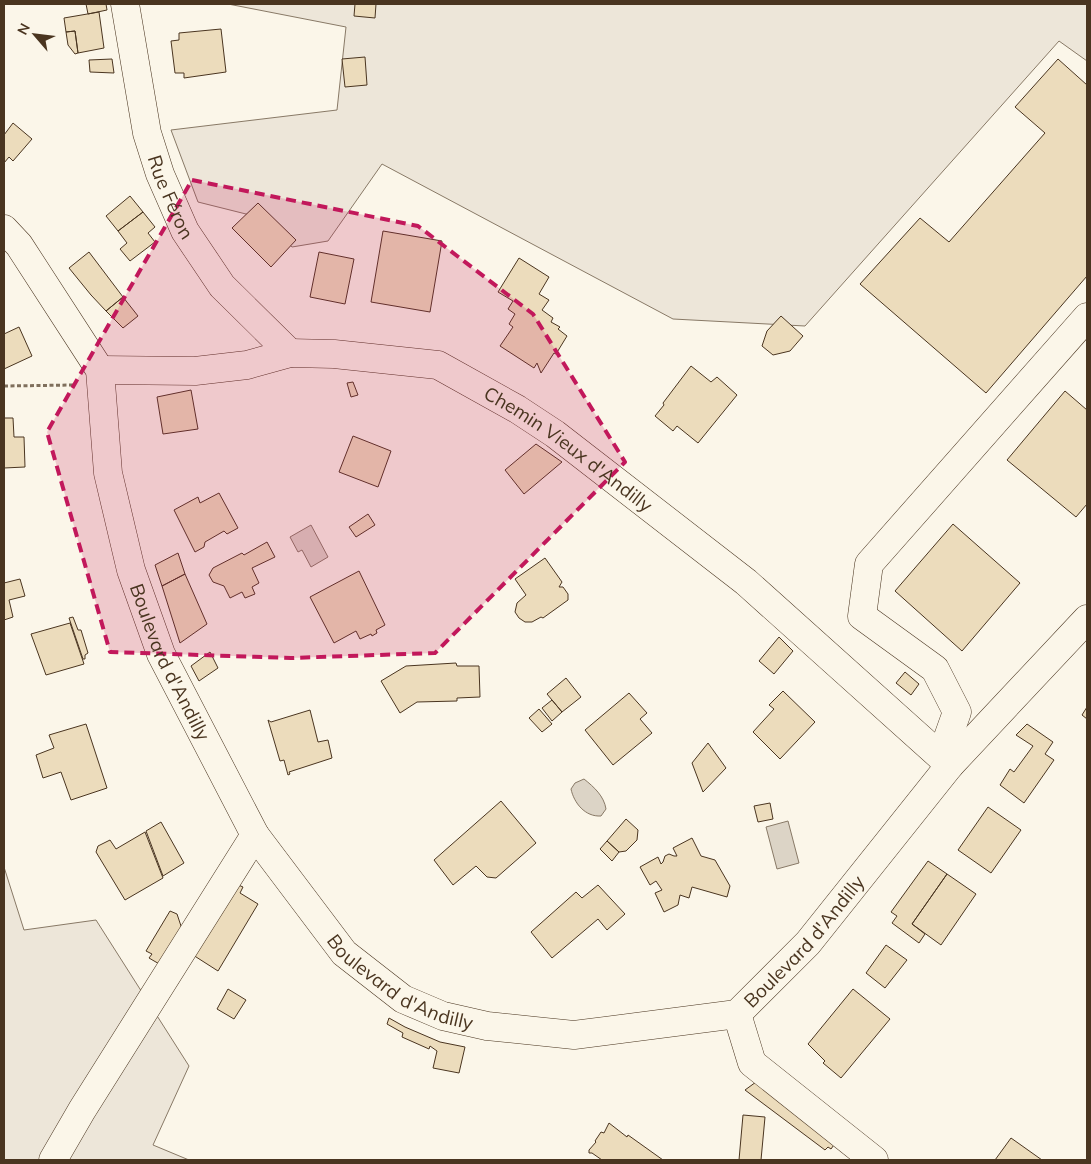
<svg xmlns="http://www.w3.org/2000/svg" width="1091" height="1164" viewBox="0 0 1091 1164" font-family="Mulish,sans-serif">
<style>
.green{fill:#ede6d9;stroke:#887966}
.water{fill:#dcd4c6;stroke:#887966}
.building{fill:#ecdcbc;stroke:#4a3520}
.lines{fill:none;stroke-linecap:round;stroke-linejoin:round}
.minor-casing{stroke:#4a3520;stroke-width:29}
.path{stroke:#7f6f5c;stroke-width:3;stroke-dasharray:4 2.5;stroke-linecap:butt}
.minor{stroke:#fbf6e9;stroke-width:28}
.marked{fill:#c2185b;fill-opacity:0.2;stroke:#c2185b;stroke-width:4;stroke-dasharray:10 6;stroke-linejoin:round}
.labels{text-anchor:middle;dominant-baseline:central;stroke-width:4;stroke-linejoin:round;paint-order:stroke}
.street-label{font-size:19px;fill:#4a3520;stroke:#fbf6e9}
</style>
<rect width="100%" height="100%" fill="#fbf6e9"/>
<!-- green -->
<path class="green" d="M 153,4 L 1087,4 L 1087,61 L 1059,41 L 805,326 L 673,319 L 382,164 L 328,241 L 292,247 L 258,217 L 198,202 L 171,130 L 337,110 L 346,27 L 228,4 Z
M 4,867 L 24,930 L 96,920 L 189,1066 L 153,1145 L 189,1160 L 4,1160 Z"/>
<!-- water -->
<path class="water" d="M 311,525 L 328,557 L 311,567 L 302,550 L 298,552 L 290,537 Z
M 584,779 C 594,787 604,796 606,809 L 601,816 C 585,817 574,803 571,789 L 575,783 Z
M 788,821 L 799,863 L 777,869 L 766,827 Z"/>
<!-- building -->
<path class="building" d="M 86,4 L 106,4 L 107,10 L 88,14 Z
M 355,4 L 376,4 L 375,18 L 354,16 Z
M 99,12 L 104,48 L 78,53 L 75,31 L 66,32 L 64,18 Z
M 221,29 L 226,72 L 184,78 L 184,73 L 175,73 L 171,41 L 179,40 L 179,33 Z
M 75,31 L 78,53 L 75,54 L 68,45 L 66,32 Z
M 365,57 L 367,85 L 345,87 L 342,59 Z
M 112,59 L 114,73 L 90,72 L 89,60 Z
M 1058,59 L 1087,85 L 1087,276 L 986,393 L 860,284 L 920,218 L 949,242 L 1045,133 L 1015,107 Z
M 13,123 L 32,139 L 13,161 L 9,157 L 4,163 L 4,135 Z
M 130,196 L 143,212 L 118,231 L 106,216 Z
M 258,203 L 296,240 L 271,267 L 232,228 Z
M 143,212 L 155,227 L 148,233 L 155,242 L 130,261 L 120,249 L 127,243 L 118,231 Z
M 383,231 L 442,241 L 430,312 L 371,302 Z
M 89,252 L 123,297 L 106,311 L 91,295 L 69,268 Z
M 319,252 L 354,259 L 345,304 L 310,297 Z
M 519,258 L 549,277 L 539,294 L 549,300 L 542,310 L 553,318 L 551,322 L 560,327 L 558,329 L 567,336 L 556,354 L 554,353 L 541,373 L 537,363 L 534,368 L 500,346 L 513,327 L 509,324 L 515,314 L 508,309 L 513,301 L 498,292 Z
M 123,297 L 138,316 L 123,328 L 106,311 Z
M 781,316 L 803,336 L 790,351 L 773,355 L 762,346 L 767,331 Z
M 19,327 L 32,356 L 4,369 L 4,334 Z
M 691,366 L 711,382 L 717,377 L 737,395 L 698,443 L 677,426 L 673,431 L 655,416 L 664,405 L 663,403 Z
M 353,382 L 358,395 L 351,397 L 347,383 Z
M 191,390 L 198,429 L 163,434 L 157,397 Z
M 1065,391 L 1087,410 L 1087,504 L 1076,517 L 1007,460 Z
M 4,418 L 13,418 L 14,437 L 24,437 L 25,467 L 4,468 Z
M 353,436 L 391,451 L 378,487 L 339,472 Z
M 536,444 L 562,462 L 524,494 L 505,470 Z
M 219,493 L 238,528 L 227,534 L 224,531 L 205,542 L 204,547 L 195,552 L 174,510 L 198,497 L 200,503 Z
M 368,514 L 375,525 L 356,537 L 349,527 Z
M 953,524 L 1020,583 L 962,651 L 895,591 Z
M 267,542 L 275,557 L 252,568 L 259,583 L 252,587 L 255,594 L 245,598 L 242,592 L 230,598 L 224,586 L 213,582 L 209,575 L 213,568 L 242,553 L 244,555 Z
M 178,553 L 185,574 L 162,586 L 155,565 Z
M 545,558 L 562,582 L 559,587 L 563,587 L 568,594 L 568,600 L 543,618 L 541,617 L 532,622 L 525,622 L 519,618 L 515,612 L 517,603 L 526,595 L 515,579 Z
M 359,571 L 385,625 L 376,630 L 377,633 L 372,636 L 371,634 L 360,639 L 356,631 L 334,643 L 310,597 Z
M 185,574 L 207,624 L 180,643 L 162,586 Z
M 20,579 L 25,596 L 9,600 L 13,617 L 4,620 L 4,583 Z
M 73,617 L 78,630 L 81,630 L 88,653 L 85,655 L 85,659 L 83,659 L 69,618 Z
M 70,623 L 84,664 L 46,675 L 31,634 Z
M 779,637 L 793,651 L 774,674 L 759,661 Z
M 210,652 L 218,668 L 199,681 L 191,666 Z
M 456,663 L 457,666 L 479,666 L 480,697 L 457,698 L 457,701 L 417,702 L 400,713 L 381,681 L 406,666 Z
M 905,672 L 919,684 L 911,695 L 896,683 Z
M 566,678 L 581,697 L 562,712 L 547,694 Z
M 783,691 L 815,722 L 780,759 L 753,732 L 774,709 L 769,705 Z
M 629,693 L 647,713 L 640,719 L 652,733 L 613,765 L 585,730 Z
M 552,700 L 562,712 L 552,721 L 542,708 Z
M 1087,707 L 1087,719 L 1082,715 Z
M 539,709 L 552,724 L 542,732 L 529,718 Z
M 310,710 L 318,742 L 328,740 L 332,758 L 289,772 L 290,774 L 288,775 L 284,760 L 280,761 L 268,720 L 271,722 Z
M 86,724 L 107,788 L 71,800 L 61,772 L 43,778 L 36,755 L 54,748 L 49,735 Z
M 1027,724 L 1053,742 L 1045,754 L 1054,760 L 1024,803 L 1000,785 L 1010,769 L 1014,772 L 1033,746 L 1016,735 Z
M 708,743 L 726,768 L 703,792 L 692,763 Z
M 501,801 L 536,843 L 496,878 L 487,877 L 476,866 L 453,885 L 434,860 Z
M 770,803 L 773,819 L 758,822 L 754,806 Z
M 988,807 L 1021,830 L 991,873 L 958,850 Z
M 626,819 L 638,830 L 637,840 L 626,851 L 619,852 L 607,841 Z
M 161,822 L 184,863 L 163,876 L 146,831 Z
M 145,832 L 163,878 L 125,900 L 96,852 L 98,846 L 110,840 L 116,849 Z
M 692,838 L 701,856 L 715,860 L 730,886 L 727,897 L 692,887 L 689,898 L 680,895 L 678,905 L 664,912 L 655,893 L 662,890 L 656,881 L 650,885 L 640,867 L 658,857 L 661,864 L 663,862 L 665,856 L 669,854 L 674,856 L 677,856 L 673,848 Z
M 607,841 L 619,852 L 612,861 L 600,849 Z
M 928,861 L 947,874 L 912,924 L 925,934 L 919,943 L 892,923 L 897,916 L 891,912 Z
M 947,874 L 976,894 L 941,945 L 912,924 Z
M 236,884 L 243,887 L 240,893 L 258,904 L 218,971 L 193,955 Z
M 598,885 L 625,914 L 607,930 L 598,919 L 552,958 L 531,932 L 576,892 L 582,898 Z
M 170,911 L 177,914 L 182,929 L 161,965 L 149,958 L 152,954 L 146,951 Z
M 886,945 L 907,960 L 885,988 L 866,973 Z
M 228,989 L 246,1000 L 234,1019 L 217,1009 Z
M 853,989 L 890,1019 L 841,1078 L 823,1063 L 825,1061 L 808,1044 Z
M 389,1018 L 405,1027 L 440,1042 L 465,1047 L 459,1073 L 433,1068 L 437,1051 L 430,1046 L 429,1049 L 402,1037 L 403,1033 L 387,1024 Z
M 756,1082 L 836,1142 L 831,1149 L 828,1147 L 825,1150 L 745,1090 Z
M 743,1115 L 765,1117 L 761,1160 L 739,1160 Z
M 609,1123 L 627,1137 L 628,1135 L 663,1160 L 602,1160 L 592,1153 L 589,1153 L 589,1150 L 596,1142 L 595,1141 L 601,1132 L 604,1133 Z
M 1011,1138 L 1042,1160 L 995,1160 Z"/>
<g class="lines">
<!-- minor casing -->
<g class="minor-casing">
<g id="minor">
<path id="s1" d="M 125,4 L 147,133 L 160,174 L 185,231 L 222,286 L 290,353"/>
<path id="s2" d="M 4,229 L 19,245 L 100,370 L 108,473 L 131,570 L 161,654 L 255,835 L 344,953 L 403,999 L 443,1016 L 487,1026 L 574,1035 L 737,1014 L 808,943 L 950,765 L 1087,619"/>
<path id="s3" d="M 100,370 L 195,371 L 247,365 L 290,353 L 334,354 L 438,365 L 517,409 L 555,434 L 746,582 L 950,765"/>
<path d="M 941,757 L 957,712 L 935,669 L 862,616 L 869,564 L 1087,317"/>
<path d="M 737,1014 L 752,1063 L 874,1160"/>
<path d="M 53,1160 L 82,1110 L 255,835"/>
</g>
</g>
<!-- path -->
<path class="path" d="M 4,386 L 74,385"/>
<!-- minor -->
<use href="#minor" class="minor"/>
</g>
<!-- marked area -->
<path class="marked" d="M 192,180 L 418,226 L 533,314 L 625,462 L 435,653 L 291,658 L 110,652 L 47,432 Z"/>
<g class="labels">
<!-- street labels -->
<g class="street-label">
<text stroke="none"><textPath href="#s1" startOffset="199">Rue Féron</textPath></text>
<text stroke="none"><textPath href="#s3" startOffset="496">Chemin Vieux d'Andilly</textPath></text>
<text stroke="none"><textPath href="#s2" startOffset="474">Boulevard d'Andilly</textPath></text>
<text stroke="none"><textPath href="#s2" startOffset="1329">Boulevard d'Andilly</textPath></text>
<text stroke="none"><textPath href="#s2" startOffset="879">Boulevard d'Andilly</textPath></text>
</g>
</g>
<!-- border -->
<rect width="1091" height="1164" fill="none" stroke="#4a3520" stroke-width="10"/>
<!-- north arrow -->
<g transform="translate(35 35) rotate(298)" stroke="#fbf6e9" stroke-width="4" paint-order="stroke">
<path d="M0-4L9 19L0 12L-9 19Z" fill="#4a3520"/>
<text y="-8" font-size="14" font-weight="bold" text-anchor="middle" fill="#4a3520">N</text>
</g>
</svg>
